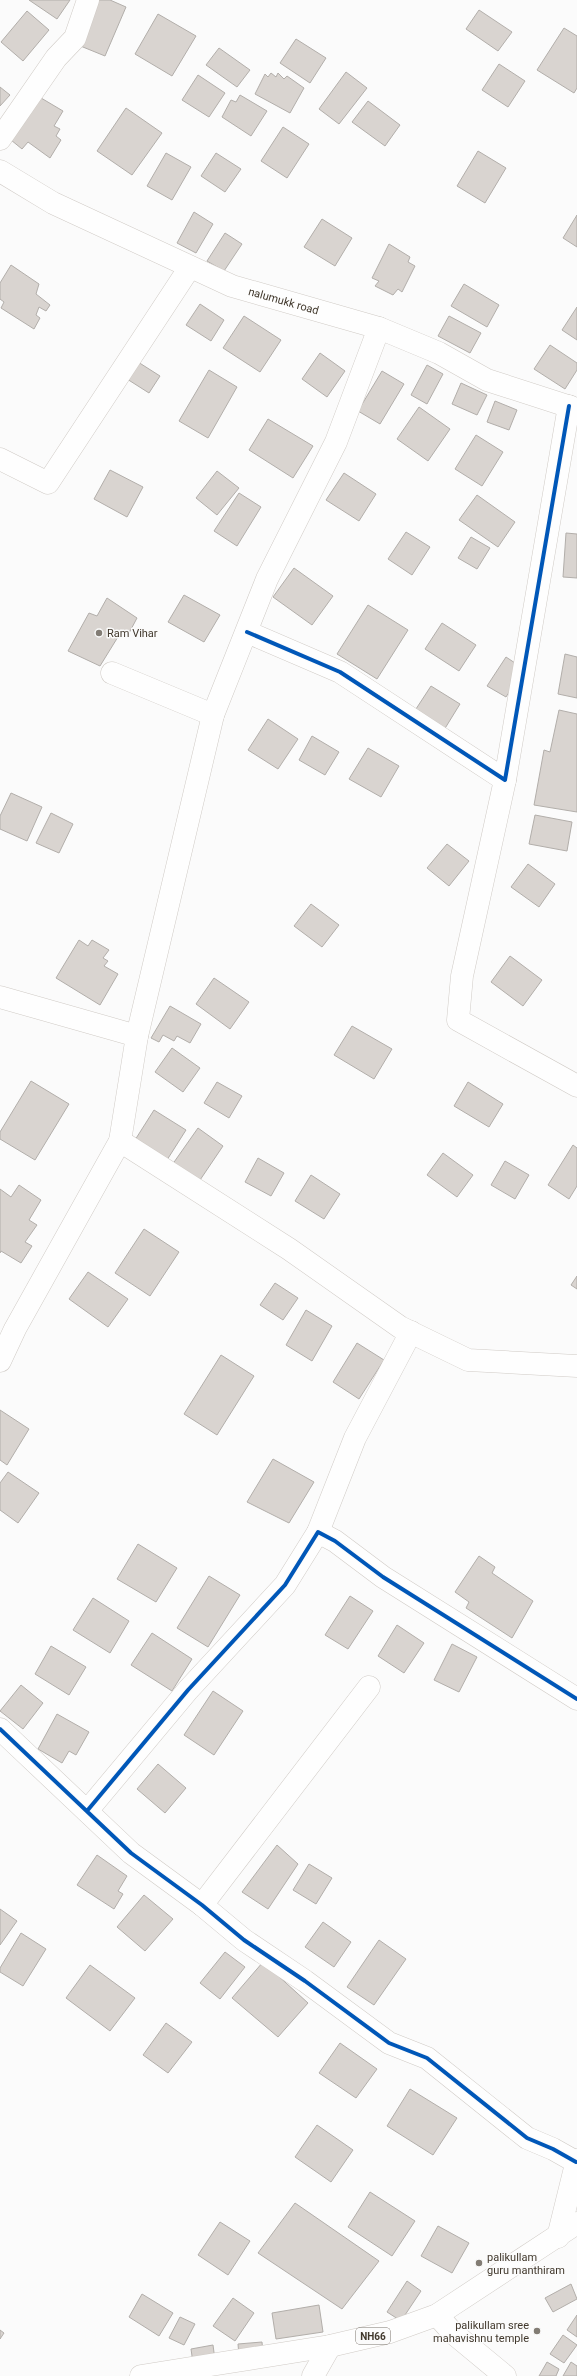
<svg xmlns="http://www.w3.org/2000/svg" width="577" height="2376" viewBox="0 0 577 2376" font-family="Roboto,sans-serif">
<style>
.building{fill:#d9d4d0;stroke:#b2aeaa}
.lines{fill:none;stroke-linecap:round;stroke-linejoin:round}
.minor-casing{stroke:#d0cbc6;stroke-width:23}
.highway-casing{stroke:#d0cbc6;stroke-width:23}
.minor{stroke:#fefefe;stroke-width:22}
.highway{stroke:#fefefe;stroke-width:22}
.cycleway-casing{stroke:#fbfbfb;stroke-width:6}
.cycleway{stroke:#0057b8;stroke-width:4}
.poi-dot{fill:#827c74;stroke:#fbfbfb;stroke-width:1.5}
.labels{text-anchor:middle;dominant-baseline:central;stroke-width:3;stroke-linejoin:round;paint-order:stroke}
.shield{fill:#fbfbfb;stroke:#79726a;stroke-width:1}
.shield-label{font-size:10px;font-weight:bold;fill:#41382c}
.street-label{font-size:11px;fill:#41382c;stroke:#fbfbfb}
.poi-label{font-size:11px;fill:#41382c;stroke:#fbfbfb;text-anchor:start}
</style>
<rect width="100%" height="100%" fill="#fbfbfb"/>
<!-- building -->
<path class="building" d="M 29,0 L 70,0 L 57,19 Z
M 97,0 L 110,0 L 126,7 L 105,56 L 78,45 Z
M 479,10 L 512,32 L 498,51 L 466,29 Z
M 27,11 L 49,30 L 23,61 L 1,42 Z
M 158,14 L 196,36 L 172,76 L 135,54 Z
M 564,28 L 577,36 L 577,88 L 574,93 L 537,70 Z
M 296,39 L 326,58 L 310,83 L 280,63 Z
M 219,48 L 250,70 L 237,87 L 206,65 Z
M 499,64 L 525,81 L 508,107 L 482,90 Z
M 346,72 L 367,88 L 339,124 L 319,109 Z
M 271,73 L 276,77 L 278,73 L 284,79 L 287,76 L 304,88 L 290,113 L 255,94 L 265,74 L 268,77 Z
M 198,75 L 225,93 L 209,117 L 182,100 Z
M 0,87 L 10,95 L 0,106 Z
M 36,95 L 63,111 L 54,126 L 60,129 L 56,136 L 61,140 L 50,158 L 28,142 L 22,149 L 11,140 Z
M 240,95 L 267,111 L 251,136 L 222,117 L 231,100 L 236,102 Z
M 368,101 L 400,125 L 385,146 L 352,122 Z
M 126,108 L 162,133 L 132,175 L 97,151 Z
M 283,127 L 309,144 L 287,178 L 261,161 Z
M 478,151 L 506,168 L 485,203 L 457,186 Z
M 166,153 L 191,167 L 172,200 L 147,186 Z
M 216,153 L 241,169 L 225,192 L 201,176 Z
M 194,212 L 213,224 L 196,253 L 177,243 Z
M 577,215 L 577,247 L 563,238 Z
M 322,219 L 352,238 L 335,266 L 304,247 Z
M 225,233 L 242,244 L 224,271 L 207,261 Z
M 389,244 L 410,257 L 408,262 L 415,266 L 402,292 L 398,289 L 393,295 L 375,286 L 379,281 L 372,278 Z
M 11,265 L 39,284 L 36,294 L 50,305 L 46,311 L 39,307 L 36,315 L 40,318 L 34,329 L 1,308 L 4,302 L 0,299 L 0,283 Z
M 464,284 L 499,305 L 487,327 L 451,306 Z
M 200,304 L 224,320 L 211,341 L 186,325 Z
M 577,307 L 577,340 L 562,330 Z
M 244,316 L 281,340 L 260,372 L 223,348 Z
M 449,316 L 481,333 L 470,353 L 438,336 Z
M 550,345 L 577,363 L 577,370 L 565,389 L 534,369 Z
M 320,353 L 345,371 L 327,397 L 302,379 Z
M 138,362 L 160,376 L 149,393 L 127,379 Z
M 427,365 L 443,374 L 427,404 L 411,395 Z
M 209,370 L 237,387 L 208,438 L 179,421 Z
M 382,371 L 404,384 L 380,424 L 358,411 Z
M 461,383 L 487,395 L 477,415 L 452,404 Z
M 495,401 L 517,410 L 509,430 L 487,422 Z
M 419,407 L 450,429 L 428,461 L 397,439 Z
M 268,419 L 313,446 L 293,478 L 249,450 Z
M 476,435 L 503,452 L 482,486 L 455,469 Z
M 110,470 L 143,487 L 127,517 L 94,499 Z
M 217,471 L 239,488 L 217,515 L 196,498 Z
M 344,473 L 376,494 L 359,521 L 326,500 Z
M 239,493 L 261,507 L 237,546 L 214,531 Z
M 477,495 L 515,522 L 498,547 L 459,520 Z
M 406,532 L 430,547 L 412,575 L 388,559 Z
M 566,533 L 577,534 L 577,578 L 563,577 Z
M 471,537 L 490,548 L 477,569 L 458,558 Z
M 294,568 L 333,596 L 312,625 L 273,597 Z
M 184,595 L 220,615 L 204,642 L 168,622 Z
M 107,598 L 137,618 L 128,635 L 121,632 L 100,666 L 68,651 L 89,613 L 97,616 Z
M 368,605 L 408,630 L 377,679 L 337,654 Z
M 442,623 L 476,645 L 459,671 L 425,649 Z
M 565,654 L 577,657 L 577,698 L 558,694 Z
M 506,657 L 524,669 L 506,697 L 487,686 Z
M 431,686 L 460,704 L 444,730 L 414,712 Z
M 559,710 L 577,714 L 577,812 L 534,805 L 544,750 L 550,752 Z
M 268,719 L 298,739 L 278,769 L 248,750 Z
M 312,736 L 339,752 L 325,775 L 299,760 Z
M 368,748 L 399,766 L 381,797 L 349,779 Z
M 11,793 L 42,807 L 27,841 L 0,829 L 0,816 Z
M 51,813 L 73,824 L 59,853 L 36,843 Z
M 535,815 L 572,822 L 567,851 L 529,844 Z
M 447,844 L 469,861 L 449,886 L 427,868 Z
M 528,864 L 555,884 L 539,907 L 511,887 Z
M 311,904 L 339,925 L 322,947 L 294,926 Z
M 79,940 L 88,946 L 92,940 L 109,950 L 103,958 L 108,961 L 104,966 L 118,974 L 100,1005 L 56,978 Z
M 510,956 L 542,980 L 523,1006 L 491,982 Z
M 214,978 L 249,1002 L 230,1029 L 196,1004 Z
M 170,1006 L 201,1024 L 190,1043 L 177,1036 L 174,1041 L 163,1035 L 159,1042 L 151,1038 Z
M 352,1026 L 392,1049 L 374,1079 L 334,1055 Z
M 172,1048 L 200,1068 L 183,1092 L 155,1072 Z
M 31,1081 L 69,1104 L 35,1160 L 0,1139 L 0,1132 Z
M 217,1082 L 242,1096 L 229,1118 L 204,1103 Z
M 468,1082 L 503,1104 L 489,1127 L 454,1106 Z
M 154,1110 L 186,1130 L 167,1160 L 135,1140 Z
M 198,1128 L 223,1146 L 198,1183 L 172,1165 Z
M 573,1145 L 577,1148 L 577,1186 L 569,1199 L 548,1185 Z
M 443,1153 L 473,1175 L 457,1197 L 427,1175 Z
M 258,1158 L 284,1173 L 271,1196 L 245,1182 Z
M 505,1161 L 529,1175 L 515,1199 L 491,1185 Z
M 311,1175 L 340,1194 L 324,1219 L 295,1201 Z
M 19,1185 L 41,1200 L 29,1220 L 37,1225 L 25,1242 L 32,1246 L 21,1263 L 1,1251 L 0,1253 L 0,1189 L 11,1197 Z
M 144,1229 L 179,1252 L 150,1296 L 115,1273 Z
M 88,1272 L 128,1299 L 108,1327 L 69,1299 Z
M 577,1276 L 577,1289 L 571,1285 Z
M 275,1283 L 298,1298 L 283,1320 L 260,1305 Z
M 306,1310 L 332,1326 L 312,1361 L 286,1345 Z
M 357,1343 L 384,1360 L 359,1399 L 333,1382 Z
M 221,1355 L 254,1376 L 217,1435 L 184,1414 Z
M 0,1410 L 29,1429 L 7,1465 L 0,1460 Z
M 273,1459 L 314,1482 L 289,1523 L 247,1502 Z
M 8,1472 L 39,1493 L 18,1523 L 0,1510 L 0,1483 Z
M 138,1544 L 177,1568 L 156,1602 L 117,1579 Z
M 479,1556 L 495,1567 L 492,1573 L 533,1601 L 512,1638 L 466,1608 L 469,1602 L 455,1592 Z
M 209,1576 L 240,1595 L 208,1647 L 177,1628 Z
M 350,1596 L 373,1611 L 348,1649 L 325,1635 Z
M 93,1598 L 129,1621 L 110,1653 L 73,1630 Z
M 397,1625 L 424,1643 L 404,1673 L 378,1656 Z
M 152,1633 L 192,1659 L 172,1691 L 131,1665 Z
M 452,1644 L 477,1657 L 459,1692 L 434,1680 Z
M 51,1646 L 86,1667 L 69,1695 L 35,1674 Z
M 21,1685 L 43,1703 L 23,1729 L 0,1711 Z
M 213,1691 L 243,1711 L 214,1755 L 184,1735 Z
M 57,1714 L 89,1732 L 76,1755 L 69,1751 L 62,1763 L 38,1749 Z
M 158,1764 L 186,1788 L 165,1813 L 137,1789 Z
M 277,1845 L 298,1864 L 268,1909 L 242,1892 Z
M 97,1855 L 127,1876 L 118,1891 L 123,1894 L 114,1909 L 77,1885 Z
M 309,1864 L 332,1878 L 316,1904 L 293,1890 Z
M 144,1895 L 173,1919 L 145,1951 L 117,1927 Z
M 0,1909 L 17,1921 L 0,1945 Z
M 323,1922 L 351,1942 L 334,1967 L 305,1947 Z
M 21,1933 L 46,1949 L 23,1986 L 0,1972 L 0,1968 Z
M 379,1940 L 406,1959 L 374,2005 L 347,1987 Z
M 225,1952 L 245,1967 L 220,1999 L 200,1983 Z
M 263,1962 L 308,2003 L 278,2037 L 232,1998 Z
M 90,1965 L 135,1998 L 110,2031 L 66,1998 Z
M 166,2023 L 192,2042 L 168,2073 L 143,2055 Z
M 340,2043 L 377,2069 L 356,2098 L 319,2073 Z
M 410,2089 L 457,2118 L 433,2155 L 387,2126 Z
M 317,2125 L 353,2150 L 331,2182 L 295,2157 Z
M 370,2192 L 415,2221 L 392,2256 L 348,2227 Z
M 295,2203 L 379,2261 L 342,2309 L 258,2253 Z
M 220,2222 L 250,2241 L 228,2275 L 198,2255 Z
M 438,2226 L 469,2243 L 452,2273 L 421,2256 Z
M 407,2281 L 421,2291 L 401,2321 L 387,2312 Z
M 571,2284 L 577,2299 L 553,2312 L 545,2298 Z
M 142,2294 L 173,2313 L 159,2336 L 129,2317 Z
M 233,2298 L 254,2313 L 235,2341 L 213,2326 Z
M 319,2305 L 323,2332 L 276,2339 L 272,2313 Z
M 577,2315 L 577,2337 L 567,2330 Z
M 180,2317 L 195,2324 L 184,2345 L 169,2338 Z
M 0,2330 L 4,2333 L 0,2339 Z
M 563,2335 L 577,2345 L 564,2363 L 550,2354 Z
M 262,2342 L 263,2354 L 239,2356 L 238,2344 Z
M 213,2345 L 215,2360 L 193,2363 L 191,2349 Z
M 547,2362 L 559,2369 L 556,2376 L 539,2376 Z
M 571,2362 L 577,2366 L 577,2376 L 563,2376 Z"/>
<g class="lines">
<!-- minor casing -->
<g class="minor-casing">
<g id="minor">
<path d="M 0,139 L 56,58 L 75,38 L 88,0"/>
<path id="s1" d="M 0,171 L 53,203 L 232,286 L 379,328 L 439,353 L 487,380 L 577,409"/>
<path d="M 0,459 L 48,483 L 190,267"/>
<path d="M 247,632 L 340,672 L 505,780 L 569,406"/>
<path d="M 112,673 L 213,715 L 267,579 L 336,442 L 379,328"/>
<path d="M 505,780 L 462,976 L 458,1020 L 577,1086"/>
<path d="M 0,997 L 137,1036 L 213,715"/>
<path d="M 120,1141 L 289,1249 L 400,1327 L 468,1360 L 577,1366"/>
<path d="M 0,1361 L 15,1329 L 120,1141 L 137,1036"/>
<path d="M 318,1532 L 355,1438 L 411,1332"/>
<path d="M 0,1729 L 131,1853 L 202,1905 L 244,1940 L 305,1981 L 389,2043 L 427,2058 L 527,2138 L 553,2149 L 576,2162"/>
<path d="M 87,1811 L 188,1690 L 285,1585 L 318,1532 L 335,1541 L 383,1577 L 577,1699"/>
<path d="M 202,1905 L 369,1687"/>
<path d="M 558,2237 L 577,2160"/>
<path d="M 437,2315 L 453,2333 L 505,2376"/>
<path d="M 313,2376 L 330,2346"/>
</g>
</g>
<!-- highway casing -->
<g class="highway-casing">
<path id="highway" d="M 141,2376 L 330,2346 L 390,2332 L 437,2315 L 577,2223"/>
</g>
<!-- minor -->
<use href="#minor" class="minor"/>
<!-- highway -->
<use href="#highway" class="highway"/>
<!-- cycleway casing -->
<g class="cycleway-casing">
<path id="cycleway" d="M 247,632 L 340,672 L 505,780 L 569,406
M 0,1729 L 131,1853 L 202,1905 L 244,1940 L 305,1981 L 389,2043 L 427,2058 L 527,2138 L 553,2149 L 576,2162
M 87,1811 L 188,1690 L 285,1585 L 318,1532 L 335,1541 L 383,1577 L 577,1699"/>
</g>
<!-- cycleway -->
<use href="#cycleway" class="cycleway"/>
</g>
<!-- markers -->
<g class="poi-dot">
<circle cx="99" cy="633" r="4"/>
<circle cx="479" cy="2263" r="4"/>
<circle cx="537" cy="2331" r="4"/>
</g>
<g class="labels">
<!-- shield labels -->
<rect class="shield" x="356" y="2328" width="34" height="16" rx="3"/>
<g class="shield-label">
<text x="373" y="2336">NH66</text>
</g>
<!-- street labels -->
<g class="street-label">
<text stroke="none"><textPath href="#s1" startOffset="313">nalumukk road</textPath></text>
</g>
<!-- poi labels -->
<g class="poi-label">
<text x="107" y="633">Ram Vihar</text>
<text x="487" y="2257">palikullam<tspan x="487" dy="13">guru manthiram</tspan></text>
<text x="529" y="2325" text-anchor="end">palikullam sree<tspan x="529" dy="13">mahavishnu temple</tspan></text>
</g>
</g>
</svg>
